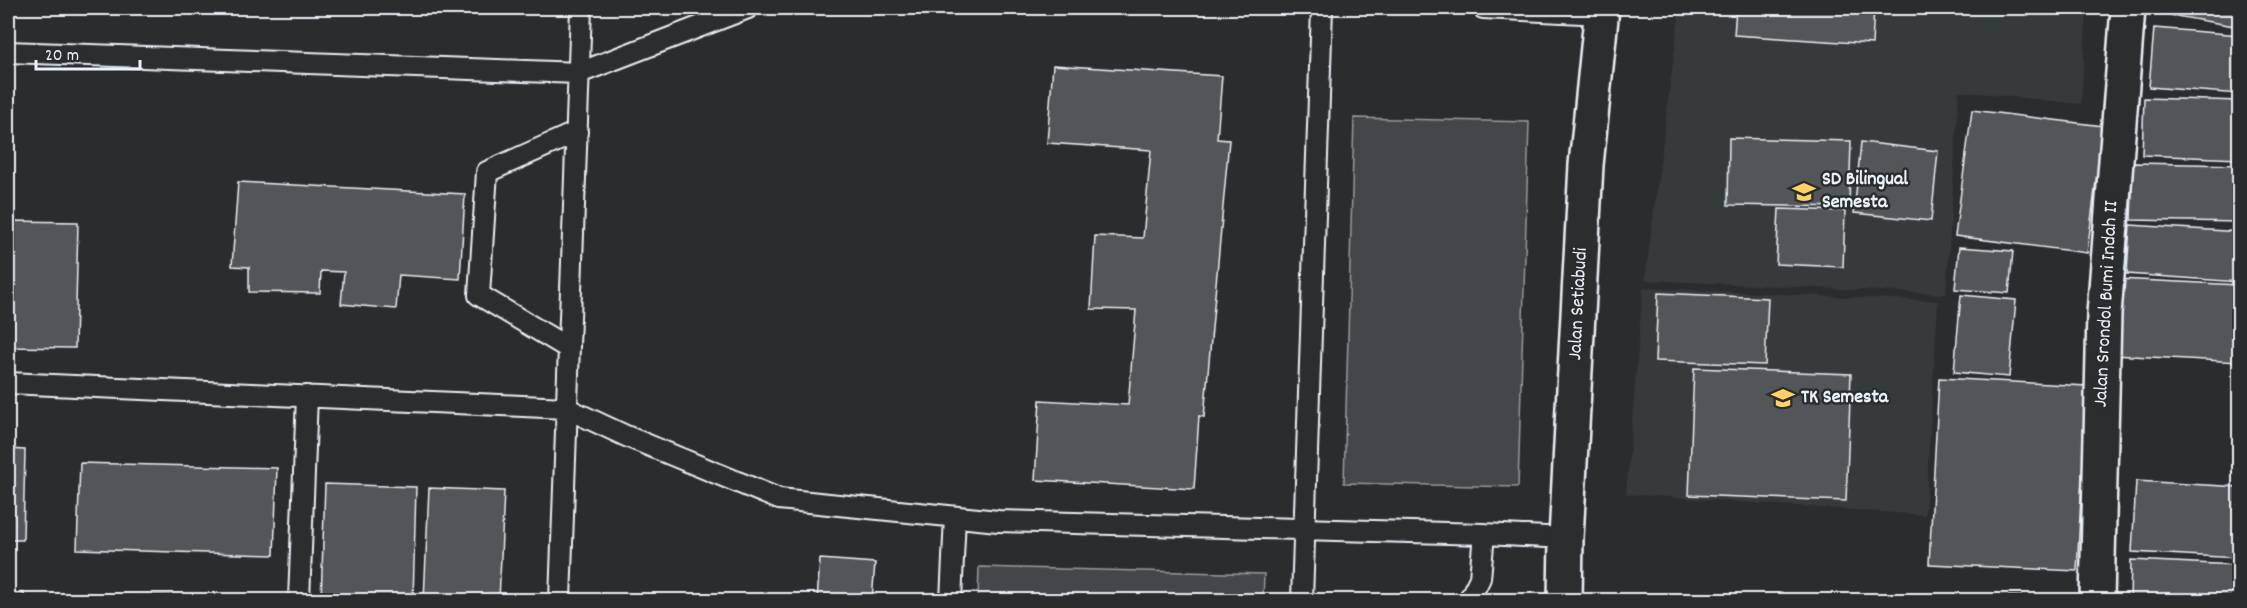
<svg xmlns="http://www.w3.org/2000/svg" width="2247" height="608" viewBox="0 0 2247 608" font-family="Dekko,sans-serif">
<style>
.built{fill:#363a3b}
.green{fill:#424648;stroke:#959ca0;stroke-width:1.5}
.building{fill:#535759;stroke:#e8f1f8;stroke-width:1.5}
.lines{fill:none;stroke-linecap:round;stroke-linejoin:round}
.lane-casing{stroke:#e8f1f8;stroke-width:24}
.street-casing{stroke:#e8f1f8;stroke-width:38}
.highway-casing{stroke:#e8f1f8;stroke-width:38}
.lane{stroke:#2a2d2e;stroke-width:20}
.street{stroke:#2a2d2e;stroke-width:33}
.highway{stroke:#2a2d2e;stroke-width:33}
.labels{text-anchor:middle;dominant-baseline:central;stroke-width:5;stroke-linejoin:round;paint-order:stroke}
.poi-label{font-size:20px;font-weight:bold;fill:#e8f1f8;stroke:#2a2d2e;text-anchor:start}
.street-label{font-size:20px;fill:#e8f1f8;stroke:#2a2d2e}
</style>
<rect width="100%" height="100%" fill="#2a2d2e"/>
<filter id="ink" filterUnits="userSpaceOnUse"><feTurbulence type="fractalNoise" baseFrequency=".0167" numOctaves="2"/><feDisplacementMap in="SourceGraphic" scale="12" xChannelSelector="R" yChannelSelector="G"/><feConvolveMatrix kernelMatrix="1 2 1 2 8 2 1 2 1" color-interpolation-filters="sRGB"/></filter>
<g filter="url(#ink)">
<!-- built -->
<path class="built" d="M 1680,8 L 2087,8 L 2081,104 L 1959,91 L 1946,294 L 1645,280 Z
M 1643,288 L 1938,301 L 1925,515 L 1626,494 Z"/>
<!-- green -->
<path class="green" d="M 1354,118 L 1529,122 L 1518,487 L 1344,483 Z
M 979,567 L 1264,574 L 1263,600 L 978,600 Z"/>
<!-- building -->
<path class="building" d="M 1736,8 L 1874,8 L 1872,44 L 1734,35 Z
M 2171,8 L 2240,8 L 2240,27 L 2170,15 Z
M 2154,28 L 2240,35 L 2240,94 L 2149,87 Z
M 1053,65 L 1222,76 L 1217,139 L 1229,140 L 1204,417 L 1199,416 L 1194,489 L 1035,480 L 1040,400 L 1128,405 L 1136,310 L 1091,309 L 1095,236 L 1143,238 L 1151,150 L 1047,143 Z
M 2144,98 L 2240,101 L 2240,159 L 2142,155 Z
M 1972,110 L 2103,126 L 2087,253 L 1955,236 Z
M 1729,138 L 1851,141 L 1849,207 L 1728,205 Z
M 1861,142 L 1938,151 L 1931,221 L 1854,213 Z
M 2133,163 L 2240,165 L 2240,222 L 2131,220 Z
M 238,182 L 465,194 L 460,279 L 399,275 L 396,309 L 341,304 L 344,272 L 321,271 L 320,293 L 249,292 L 249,267 L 232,266 Z
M 1779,209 L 1845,211 L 1843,267 L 1776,264 Z
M 8,221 L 78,222 L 75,348 L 8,347 Z
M 2130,225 L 2240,232 L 2240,282 L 2127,274 Z
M 1959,247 L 2013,251 L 2009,293 L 1955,289 Z
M 2118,279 L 2240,285 L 2240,362 L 2114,355 Z
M 1658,293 L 1768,298 L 1765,365 L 1655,361 Z
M 1961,295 L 2016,300 L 2009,377 L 1954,372 Z
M 1694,368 L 1851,374 L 1846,501 L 1689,495 Z
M 1939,378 L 2087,386 L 2077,571 L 1929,564 Z
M 8,449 L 25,450 L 23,540 L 8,540 Z
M 80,463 L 277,468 L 274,555 L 77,549 Z
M 2136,481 L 2240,487 L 2238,558 L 2132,552 Z
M 325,484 L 416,487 L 413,600 L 321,600 Z
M 429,488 L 504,491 L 499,600 L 424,600 Z
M 820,559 L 875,563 L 872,600 L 817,600 Z
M 2131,560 L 2236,565 L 2234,600 L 2130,600 Z
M 8,593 L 24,593 L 24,600 L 8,600 Z
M 78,594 L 265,597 L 265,600 L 78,600 Z
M 1938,595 L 2059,597 L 2059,600 L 1937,600 Z"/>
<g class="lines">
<!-- lane casing -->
<g class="lane-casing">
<path id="lane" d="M 1483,8 L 1602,14
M 8,52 L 579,73 L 748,8
M 568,348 L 479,295 L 487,172 L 577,132
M 8,383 L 566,408 L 626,436 L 779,499 L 998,521 L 1484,534 L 1566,538
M 299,600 L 307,396
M 560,600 L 581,8
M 951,600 L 955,517
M 1302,600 L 1322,8
M 1469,600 L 1480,578 L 1484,534"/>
</g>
<!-- street casing -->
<g class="street-casing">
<path id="street" d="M 2097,600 L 2104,314 L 2128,8"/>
</g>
<!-- highway casing -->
<g class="highway-casing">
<path id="highway" d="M 1565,600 L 1566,538 L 1586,165 L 1602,8"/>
</g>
<!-- lane -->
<use href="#lane" class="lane"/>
<!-- street -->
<use href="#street" class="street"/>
<!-- highway -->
<use href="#highway" class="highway"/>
</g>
</g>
<!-- icons -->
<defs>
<g id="school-bare" transform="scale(1.8)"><path d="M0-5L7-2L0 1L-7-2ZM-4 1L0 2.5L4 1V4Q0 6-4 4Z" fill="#ffd166" stroke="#2a2d2e" stroke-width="2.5" paint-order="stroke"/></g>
</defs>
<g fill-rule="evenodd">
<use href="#school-bare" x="1804" y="192"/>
<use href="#school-bare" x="1783" y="398"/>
</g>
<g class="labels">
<!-- poi labels -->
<g class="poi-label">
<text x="1822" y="180">SD Bilingual<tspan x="1822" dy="23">Semesta</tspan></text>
<text x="1801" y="398">TK Semesta</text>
</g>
<!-- street labels -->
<g class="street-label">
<text transform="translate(1579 304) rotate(-87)">Jalan Setiabudi</text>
<text transform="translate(2107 304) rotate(-87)">Jalan Srondol Bumi Indah II</text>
</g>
</g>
<!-- margin -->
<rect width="2247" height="608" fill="none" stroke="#2a2d2e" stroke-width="30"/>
<rect x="15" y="15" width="2217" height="578" fill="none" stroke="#e8f1f8" stroke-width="2" filter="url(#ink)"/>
<!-- scale -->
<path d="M36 60v9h104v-9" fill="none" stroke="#e8f1f8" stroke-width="3"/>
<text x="45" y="60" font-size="18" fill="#e8f1f8" stroke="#2a2d2e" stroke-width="4.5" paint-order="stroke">20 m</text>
</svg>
